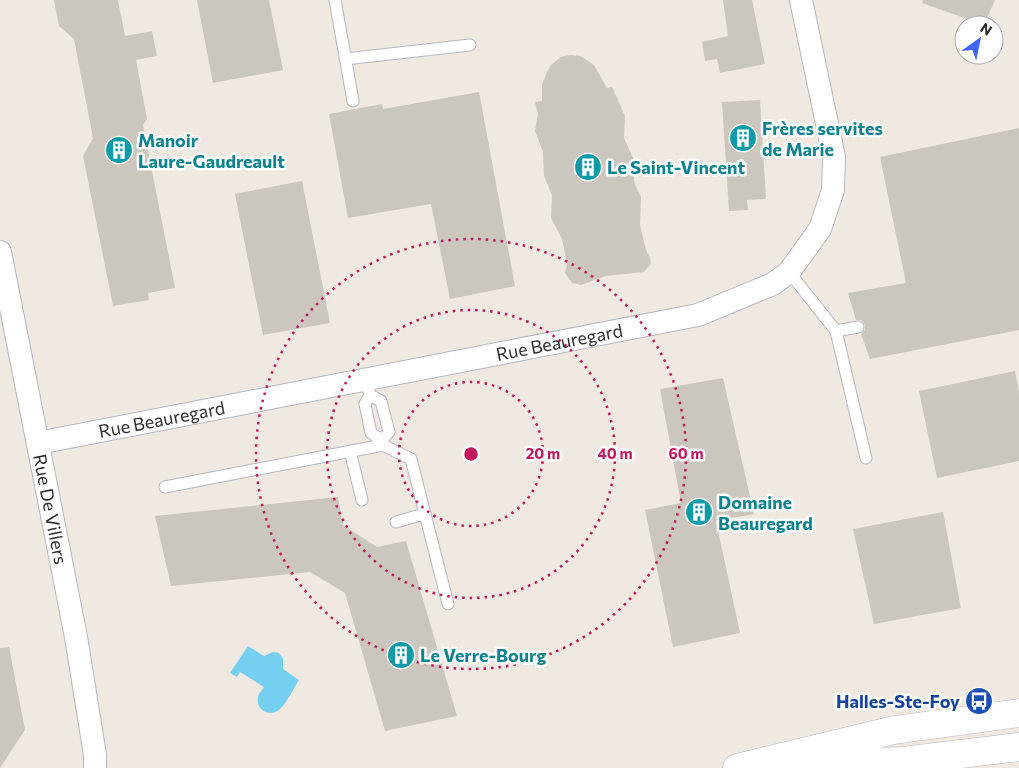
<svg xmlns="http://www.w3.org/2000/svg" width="1019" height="768" viewBox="0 0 1019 768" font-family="Commissioner,sans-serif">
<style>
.water{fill:#75cff0}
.building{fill:#cbc7bf}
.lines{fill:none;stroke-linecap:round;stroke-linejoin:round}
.service-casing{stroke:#b4b7c1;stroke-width:13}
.minor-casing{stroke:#b4b7c1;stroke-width:24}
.secondary-casing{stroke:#b4b7c1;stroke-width:29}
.service{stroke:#fff;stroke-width:11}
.minor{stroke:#fff;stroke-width:22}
.secondary{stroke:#fff;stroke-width:28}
.ring{fill:none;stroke:#c2185b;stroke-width:2.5;stroke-dasharray:2.5 5}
.labels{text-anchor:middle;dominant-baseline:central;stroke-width:5;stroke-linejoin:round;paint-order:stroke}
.culture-label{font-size:18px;font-weight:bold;fill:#0d838f;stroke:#fff;text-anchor:start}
.street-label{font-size:18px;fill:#2e2e2e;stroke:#fff}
.transit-label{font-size:18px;font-weight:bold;fill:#164399;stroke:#fff;text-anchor:end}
.centre{fill:#c2185b;stroke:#fff;stroke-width:2.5}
.ring-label{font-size:15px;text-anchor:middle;font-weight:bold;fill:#c2185b;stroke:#fff;stroke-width:5;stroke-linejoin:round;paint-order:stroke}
</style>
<rect width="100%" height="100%" fill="#efe9e1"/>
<!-- water -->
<path class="water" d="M 248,646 L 264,656 L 273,652 L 279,653 L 283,659 L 283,669 L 299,680 C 293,689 287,703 279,710 C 269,718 255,709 258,697 C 258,694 262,690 264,687 L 240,672 L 237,677 L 230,673 Z"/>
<!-- building -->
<path class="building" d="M 54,0 L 118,0 L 125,36 L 152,31 L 157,56 L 136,60 L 147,119 L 143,125 L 175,288 L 148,293 L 149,300 L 113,306 L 83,156 L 93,138 L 74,39 L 59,26 Z
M 197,0 L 269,0 L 283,70 L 213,83 Z
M 723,0 L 752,0 L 765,64 L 720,73 L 717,59 L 705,61 L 702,42 L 728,36 Z
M 923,0 L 995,0 L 984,25 L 922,3 Z
M 570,55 L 580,56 L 594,65 L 607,88 L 612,87 L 625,116 L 624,138 L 633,158 L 634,182 L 641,197 L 640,225 L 646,250 L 650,258 L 651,264 L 644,272 L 606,276 L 581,285 L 572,283 L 565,273 L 567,264 L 562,239 L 551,218 L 552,195 L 544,176 L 543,152 L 535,131 L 538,114 L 535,102 L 542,101 L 542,84 L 547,72 L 551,65 L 561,57 Z
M 479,92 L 515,286 L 450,299 L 431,204 L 348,218 L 329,114 L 382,104 L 383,109 Z
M 760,100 L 766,199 L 747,200 L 748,210 L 729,211 L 722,102 Z
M 1019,128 L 1019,330 L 870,359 L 861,334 L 865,330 L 865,325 L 861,320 L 856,320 L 848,293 L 906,283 L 880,157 Z
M 302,181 L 330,323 L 263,335 L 235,194 Z
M 1015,371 L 1019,393 L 1019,461 L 937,478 L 919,391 Z
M 723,378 L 754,514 L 716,521 L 740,633 L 673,647 L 645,510 L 681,503 L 660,389 Z
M 338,497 L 343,525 L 377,547 L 406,541 L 457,716 L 385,731 L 345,593 L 310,572 L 171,586 L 155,516 Z
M 943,512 L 961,608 L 874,624 L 853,529 Z
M 9,647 L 25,730 L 0,768 L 0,648 Z"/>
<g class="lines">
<!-- service casing -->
<g class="service-casing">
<path id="service" d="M 335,0 L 353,101
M 345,59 L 470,45
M 789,272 L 836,331 L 866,458
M 836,331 L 858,327
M 366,380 L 370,395 L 365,404 L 371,433 L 382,440 L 383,445 L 411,459 L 448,604
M 370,395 L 381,401 L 389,432 L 382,440
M 350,451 L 362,500
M 165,487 L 383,445
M 396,522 L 424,514"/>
</g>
<!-- minor casing -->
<g class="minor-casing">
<g id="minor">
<path id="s1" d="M 0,252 L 76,637 L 95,755 L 95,768"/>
<path id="s2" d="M 38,443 L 698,315 L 773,284 L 789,272 L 820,229 L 833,190 L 834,157 L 801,0"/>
</g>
</g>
<!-- secondary casing -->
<g class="secondary-casing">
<path id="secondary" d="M 805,764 L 903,761 L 1019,747
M 737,768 L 894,730 L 1019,713"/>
</g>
<!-- service -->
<use href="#service" class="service"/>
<!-- minor -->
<use href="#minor" class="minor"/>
<!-- secondary -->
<use href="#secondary" class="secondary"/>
</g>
<!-- distance rings -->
<g class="ring">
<circle cx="471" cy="454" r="72"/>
<circle cx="471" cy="454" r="144"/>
<circle cx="471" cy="454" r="215"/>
</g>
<!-- icons -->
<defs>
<g id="building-disc" transform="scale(1.4375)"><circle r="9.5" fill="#0f9aa8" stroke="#fff"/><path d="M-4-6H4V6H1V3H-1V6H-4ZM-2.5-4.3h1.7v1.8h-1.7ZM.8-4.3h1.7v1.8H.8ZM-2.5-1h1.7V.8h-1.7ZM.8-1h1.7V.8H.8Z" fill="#fff"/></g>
<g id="bus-disc" transform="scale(1.4375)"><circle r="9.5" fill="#1a4fb4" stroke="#fff"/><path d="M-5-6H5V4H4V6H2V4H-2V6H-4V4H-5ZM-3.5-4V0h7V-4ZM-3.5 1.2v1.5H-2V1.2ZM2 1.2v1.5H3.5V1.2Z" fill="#fff"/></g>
</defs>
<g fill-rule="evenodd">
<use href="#building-disc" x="743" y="138"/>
<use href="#building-disc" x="119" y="150"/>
<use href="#building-disc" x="588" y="167"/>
<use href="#building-disc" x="699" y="512"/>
<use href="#building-disc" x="401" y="655"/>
<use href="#bus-disc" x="979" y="701"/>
</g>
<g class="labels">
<!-- culture labels -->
<g class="culture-label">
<text x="762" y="128">Frères servites<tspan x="762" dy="21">de Marie</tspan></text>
<text x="138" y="140">Manoir<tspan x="138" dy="21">Laure-Gaudreault</tspan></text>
<text x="607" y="167">Le Saint-Vincent</text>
<text x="718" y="502">Domaine<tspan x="718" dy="21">Beauregard</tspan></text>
<text x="420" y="655">Le Verre-Bourg</text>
</g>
<!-- street labels -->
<g class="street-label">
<text stroke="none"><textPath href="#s2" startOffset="531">Rue Beauregard</textPath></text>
<text stroke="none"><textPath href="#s2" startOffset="126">Rue Beauregard</textPath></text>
<text stroke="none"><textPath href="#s1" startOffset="262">Rue De Villers</textPath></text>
</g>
<!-- transit labels -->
<g class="transit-label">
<text x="960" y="701">Halles-Ste-Foy</text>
</g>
</g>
<circle cx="471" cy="454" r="8" class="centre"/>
<g class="ring-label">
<text x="543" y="459">20 m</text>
<text x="615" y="459">40 m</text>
<text x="686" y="459">60 m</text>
</g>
<!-- north arrow -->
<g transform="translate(979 40) rotate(33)"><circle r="24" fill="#ffffff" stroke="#ababab"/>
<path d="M0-4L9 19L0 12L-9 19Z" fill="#4264fb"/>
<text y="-8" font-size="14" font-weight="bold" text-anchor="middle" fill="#2e2e2e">N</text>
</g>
</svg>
